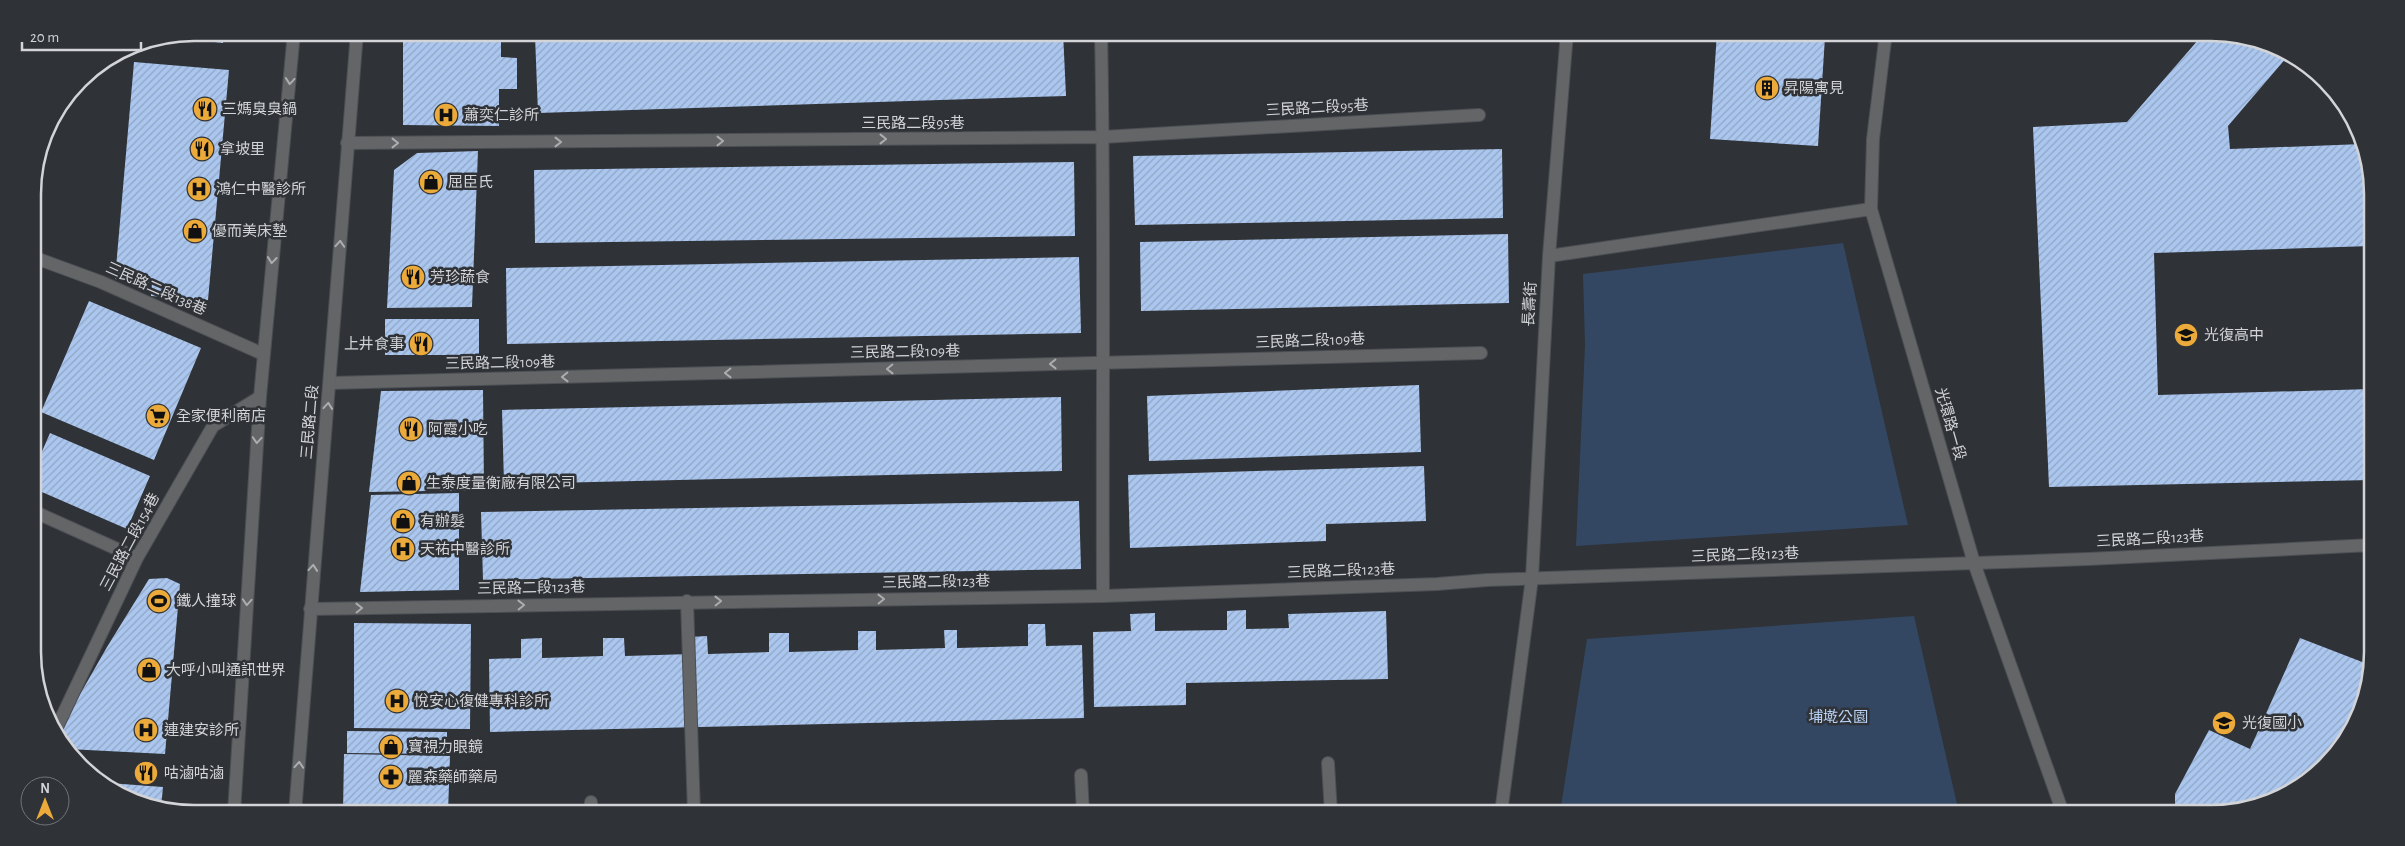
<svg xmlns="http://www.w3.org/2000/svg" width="2405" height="846" viewBox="0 0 2405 846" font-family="'Alegreya Sans','Noto Sans TC',sans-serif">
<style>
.green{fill:#344762}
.building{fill:url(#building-hatch)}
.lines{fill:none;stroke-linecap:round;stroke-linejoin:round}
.service-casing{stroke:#4c4f54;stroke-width:14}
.minor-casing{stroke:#4c4f54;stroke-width:14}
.tertiary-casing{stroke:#4c4f54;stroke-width:14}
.service{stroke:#636567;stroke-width:12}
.minor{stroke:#636567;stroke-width:12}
.tertiary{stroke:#636567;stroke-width:12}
.oneway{stroke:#abadb0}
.labels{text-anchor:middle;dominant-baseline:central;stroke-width:5;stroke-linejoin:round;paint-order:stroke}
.poi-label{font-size:15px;fill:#d2d4d7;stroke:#2f3237;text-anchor:start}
.street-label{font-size:15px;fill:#d2d4d7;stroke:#2f3237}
.park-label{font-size:15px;fill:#b8d1f5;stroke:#2f3237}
.rim{fill:none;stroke:#d2d4d7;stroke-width:2.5}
</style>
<defs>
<pattern id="building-hatch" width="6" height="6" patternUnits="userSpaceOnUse" patternTransform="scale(1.25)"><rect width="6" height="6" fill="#abc7ef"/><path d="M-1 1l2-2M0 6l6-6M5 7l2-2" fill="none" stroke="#90a5c3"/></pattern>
</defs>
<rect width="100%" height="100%" fill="#2f3237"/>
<!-- green -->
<path class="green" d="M 1843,243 L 1908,525 L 1576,546 L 1585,345 L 1583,274 Z
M 1914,616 L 1959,813 L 1560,813 L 1587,639 Z"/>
<!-- building -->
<path class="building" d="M 194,32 L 224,32 L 223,43 L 173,37 Z
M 403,32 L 501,32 L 501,57 L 517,58 L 517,89 L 499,89 L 499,126 L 403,125 Z
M 638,32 L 1063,32 L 1066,96 L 538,113 L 535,36 Z
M 1717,32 L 1775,32 L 1825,37 L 1818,146 L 1710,139 Z
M 2205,32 L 2263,41 L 2287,57 L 2228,126 L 2230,149 L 2362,144 L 2371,173 L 2371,246 L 2154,253 L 2158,395 L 2372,389 L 2372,480 L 2049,487 L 2033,127 L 2127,122 Z
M 134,62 L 229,70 L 208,300 L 151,296 L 152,283 L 115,279 Z
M 1502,149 L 1503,218 L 1135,225 L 1133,156 Z
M 478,151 L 472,307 L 387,308 L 394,170 L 417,153 Z
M 1074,162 L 1075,236 L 535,243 L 534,170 Z
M 1508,234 L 1509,303 L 1141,311 L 1140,242 Z
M 1079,257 L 1081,333 L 507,344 L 506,268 Z
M 89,301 L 201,348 L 154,460 L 41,412 Z
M 385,319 L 479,319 L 479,355 L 385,355 Z
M 1419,385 L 1421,452 L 1149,461 L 1147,396 Z
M 483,390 L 484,490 L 369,492 L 381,391 Z
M 1061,397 L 1062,471 L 504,484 L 502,410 Z
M 50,433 L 150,476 L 127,529 L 35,489 L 34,470 Z
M 1424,466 L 1426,521 L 1326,524 L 1326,541 L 1130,548 L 1128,475 Z
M 459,493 L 459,590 L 360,592 L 371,495 Z
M 1079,501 L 1081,569 L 483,580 L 481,512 Z
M 167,578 L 180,584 L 165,754 L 68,749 L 61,735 L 67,717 L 107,647 L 149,579 Z
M 1246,610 L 1246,629 L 1289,628 L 1288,614 L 1386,611 L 1388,679 L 1186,683 L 1186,705 L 1094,707 L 1093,632 L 1131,631 L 1130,614 L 1155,613 L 1155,631 L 1227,630 L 1227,611 Z
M 354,623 L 471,624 L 470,729 L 354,728 Z
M 1028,624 L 1045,624 L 1046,646 L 1082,645 L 1084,718 L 490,732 L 489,659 L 521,658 L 521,639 L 542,638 L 542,658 L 603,656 L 603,638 L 624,638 L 625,656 L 690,654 L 690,637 L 707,636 L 708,654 L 769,652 L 769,633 L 789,633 L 789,652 L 858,650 L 858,631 L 876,631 L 876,650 L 945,648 L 944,630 L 957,630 L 957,648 L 1028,646 Z
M 2300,638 L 2370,665 L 2364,704 L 2345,742 L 2310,780 L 2273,801 L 2221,813 L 2175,813 L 2175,794 L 2209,730 L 2250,749 Z
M 347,731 L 447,732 L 447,754 L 347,753 Z
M 344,754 L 450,756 L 448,813 L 343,813 Z
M 109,783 L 163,787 L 161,808 L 142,805 Z"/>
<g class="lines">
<!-- service casing -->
<g class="service-casing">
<path id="service" d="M 1101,32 C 1105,220 1102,408 1103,596
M 347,143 L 1103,137 L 1479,115
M 33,257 L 101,282 L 263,354
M 330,383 L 1481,353
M 35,512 L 137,558
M 310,609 L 1103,596 L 1437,584 L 1487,580 L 2088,559 L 2372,545
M 57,727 L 137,558 L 213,426 L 260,397
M 1328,763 L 1331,813
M 1081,775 L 1083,813
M 591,802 L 591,813"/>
</g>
<!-- minor casing -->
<g class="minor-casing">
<path id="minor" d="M 1886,32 L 1873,139 L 1871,209 L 1974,563 L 2063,813
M 1549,256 L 1871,209
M 687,601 L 694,813
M 1501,813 L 1532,578 L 1549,256 L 1567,32"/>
</g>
<!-- tertiary casing -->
<g class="tertiary-casing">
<path id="tertiary" d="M 234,813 L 260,397 L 294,32
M 295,813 L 357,32"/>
</g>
<!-- service -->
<use href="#service" class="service"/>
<!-- minor -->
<use href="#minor" class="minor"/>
<!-- tertiary -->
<use href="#tertiary" class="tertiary"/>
</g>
<!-- one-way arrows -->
<defs><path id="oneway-chevron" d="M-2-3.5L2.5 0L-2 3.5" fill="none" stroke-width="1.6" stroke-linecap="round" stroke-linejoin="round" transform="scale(1.25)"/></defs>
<g class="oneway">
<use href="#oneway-chevron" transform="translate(290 81) rotate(95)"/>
<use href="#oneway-chevron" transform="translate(883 139)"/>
<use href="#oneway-chevron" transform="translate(720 141)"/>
<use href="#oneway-chevron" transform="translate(558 142)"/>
<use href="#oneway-chevron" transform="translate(395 143)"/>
<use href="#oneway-chevron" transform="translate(340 244) rotate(-86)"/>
<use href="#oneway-chevron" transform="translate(272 260) rotate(96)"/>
<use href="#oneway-chevron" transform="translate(1053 364) rotate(179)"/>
<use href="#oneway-chevron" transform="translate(890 369) rotate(179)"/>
<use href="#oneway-chevron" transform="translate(728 373) rotate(179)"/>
<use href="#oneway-chevron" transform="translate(565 377) rotate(179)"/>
<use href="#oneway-chevron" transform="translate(328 406) rotate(-85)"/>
<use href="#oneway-chevron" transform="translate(257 440) rotate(94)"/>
<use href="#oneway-chevron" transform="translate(313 568) rotate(-85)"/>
<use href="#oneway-chevron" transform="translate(881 599) rotate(-1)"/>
<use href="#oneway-chevron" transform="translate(718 601) rotate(-1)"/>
<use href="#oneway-chevron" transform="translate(247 602) rotate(94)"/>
<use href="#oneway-chevron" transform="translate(521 605) rotate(-1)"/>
<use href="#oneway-chevron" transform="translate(359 608) rotate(-1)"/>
<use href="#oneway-chevron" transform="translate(299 765) rotate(-86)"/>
</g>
<!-- icons -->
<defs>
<g id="building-disc" transform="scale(1.25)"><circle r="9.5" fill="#ebaa39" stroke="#2f3237"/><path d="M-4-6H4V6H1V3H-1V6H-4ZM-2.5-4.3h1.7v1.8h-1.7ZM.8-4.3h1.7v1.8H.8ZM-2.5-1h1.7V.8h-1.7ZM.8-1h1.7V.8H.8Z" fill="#111"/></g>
<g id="restaurant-disc" transform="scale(1.25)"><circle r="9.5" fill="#ebaa39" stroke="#2f3237"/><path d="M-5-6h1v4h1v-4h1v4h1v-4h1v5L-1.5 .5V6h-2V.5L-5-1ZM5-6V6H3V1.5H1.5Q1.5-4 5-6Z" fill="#111"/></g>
<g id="hospital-disc" transform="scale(1.25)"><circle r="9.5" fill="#ebaa39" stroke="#2f3237"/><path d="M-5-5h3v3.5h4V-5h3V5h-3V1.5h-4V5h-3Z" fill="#111"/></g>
<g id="shop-disc" transform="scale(1.25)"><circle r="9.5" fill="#ebaa39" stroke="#2f3237"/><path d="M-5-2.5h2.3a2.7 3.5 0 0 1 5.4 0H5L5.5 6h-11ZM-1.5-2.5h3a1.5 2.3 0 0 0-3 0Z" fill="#111"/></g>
<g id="school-disc" transform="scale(1.25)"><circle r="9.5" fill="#ebaa39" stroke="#2f3237"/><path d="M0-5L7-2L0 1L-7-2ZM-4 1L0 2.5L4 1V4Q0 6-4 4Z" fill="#111"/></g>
<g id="supermarket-disc" transform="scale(1.25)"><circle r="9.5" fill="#ebaa39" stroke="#2f3237"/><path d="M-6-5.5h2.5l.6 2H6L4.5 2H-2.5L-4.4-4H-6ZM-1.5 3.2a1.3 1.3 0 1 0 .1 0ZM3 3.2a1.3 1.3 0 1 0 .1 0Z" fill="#111"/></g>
<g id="stadium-disc" transform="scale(1.25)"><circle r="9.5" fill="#ebaa39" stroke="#2f3237"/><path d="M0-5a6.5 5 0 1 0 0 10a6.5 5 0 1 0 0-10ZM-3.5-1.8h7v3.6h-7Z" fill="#111"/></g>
<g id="pharmacy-disc" transform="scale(1.25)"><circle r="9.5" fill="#ebaa39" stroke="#2f3237"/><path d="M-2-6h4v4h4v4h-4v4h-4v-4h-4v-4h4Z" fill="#111"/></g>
</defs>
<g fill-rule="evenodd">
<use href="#building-disc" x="1767" y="88"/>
<use href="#restaurant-disc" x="205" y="109"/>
<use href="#hospital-disc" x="446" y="115"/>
<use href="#restaurant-disc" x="202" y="149"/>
<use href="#shop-disc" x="431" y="182"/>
<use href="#hospital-disc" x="199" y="189"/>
<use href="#shop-disc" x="195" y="231"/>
<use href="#restaurant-disc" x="413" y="277"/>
<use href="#school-disc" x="2186" y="335"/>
<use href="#restaurant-disc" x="421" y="344"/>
<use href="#supermarket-disc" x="158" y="416"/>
<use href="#restaurant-disc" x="411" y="429"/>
<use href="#shop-disc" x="409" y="483"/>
<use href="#shop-disc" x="403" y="521"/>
<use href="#hospital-disc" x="403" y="549"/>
<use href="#stadium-disc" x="159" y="601"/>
<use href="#shop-disc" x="149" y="670"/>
<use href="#hospital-disc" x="397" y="701"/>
<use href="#school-disc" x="2224" y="723"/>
<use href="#hospital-disc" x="146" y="730"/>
<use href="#shop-disc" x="391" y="747"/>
<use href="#restaurant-disc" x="146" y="773"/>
<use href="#pharmacy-disc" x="391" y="777"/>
</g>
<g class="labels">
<!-- poi labels -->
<g class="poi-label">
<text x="1784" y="88">昇陽寓見</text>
<text x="222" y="109">三媽臭臭鍋</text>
<text x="464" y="115">蕭奕仁診所</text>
<text x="220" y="149">拿坡里</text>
<text x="448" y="182">屈臣氏</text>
<text x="216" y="189">鴻仁中醫診所</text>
<text x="212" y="231">優而美床墊</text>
<text x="430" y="277">芳珍蔬食</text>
<text x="2204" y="335">光復高中</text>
<text x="404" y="344" text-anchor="end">上井食事</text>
<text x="176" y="416">全家便利商店</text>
<text x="428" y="429">阿霞小吃</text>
<text x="426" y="483">生泰度量衡廠有限公司</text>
<text x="420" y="521">有辦髮</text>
<text x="420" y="549">天祐中醫診所</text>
<text x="176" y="601">鐵人撞球</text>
<text x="166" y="670">大呼小叫通訊世界</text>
<text x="414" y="701">悅安心復健專科診所</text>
<text x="2242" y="723">光復國小</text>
<text x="164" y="730">連建安診所</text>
<text x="408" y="747">寶視力眼鏡</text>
<text x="164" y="773">咕滷咕滷</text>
<text x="408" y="777">麗森藥師藥局</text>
</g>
<!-- street labels -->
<g class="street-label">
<text transform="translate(1317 108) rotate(-3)">三民路二段95巷</text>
<text x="913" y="123">三民路二段95巷</text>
<text transform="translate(156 289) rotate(24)">三民路二段138巷</text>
<text transform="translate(1530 304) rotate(-87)">長壽街</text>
<text transform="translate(1310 341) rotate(-2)">三民路二段109巷</text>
<text transform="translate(905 352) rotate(-1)">三民路二段109巷</text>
<text transform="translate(500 363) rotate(-1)">三民路二段109巷</text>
<text transform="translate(310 422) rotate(-85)">三民路二段</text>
<text transform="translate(1950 424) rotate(74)">光環路一段</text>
<text transform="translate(2150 539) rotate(-3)">三民路二段123巷</text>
<text transform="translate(130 542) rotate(-62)">三民路二段154巷</text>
<text transform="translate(1745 555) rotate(-2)">三民路二段123巷</text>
<text transform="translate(1341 571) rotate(-2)">三民路二段123巷</text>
<text transform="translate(936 582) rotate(-1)">三民路二段123巷</text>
<text transform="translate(531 588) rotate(-1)">三民路二段123巷</text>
</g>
<!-- park labels -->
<g class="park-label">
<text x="1838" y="717">埔墘公園</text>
</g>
</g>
<!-- crop -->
<path d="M0 0H2405V846H0ZM194 41H2211A153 153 0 0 1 2364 194V652A153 153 0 0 1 2211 805H194A153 153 0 0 1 41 652V194A153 153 0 0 1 194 41Z" fill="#2f3237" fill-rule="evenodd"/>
<path class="rim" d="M194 41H2211A153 153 0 0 1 2364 194V652A153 153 0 0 1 2211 805H194A153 153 0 0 1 41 652V194A153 153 0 0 1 194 41Z"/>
<!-- north arrow -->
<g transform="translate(45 801)"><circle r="24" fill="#2f3237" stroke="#707377"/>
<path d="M0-4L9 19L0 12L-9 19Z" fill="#ebaa39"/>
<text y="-8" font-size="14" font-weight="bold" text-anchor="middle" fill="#d2d4d7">N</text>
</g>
<!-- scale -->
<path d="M22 42v8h119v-8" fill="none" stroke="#d2d4d7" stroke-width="2.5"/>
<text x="30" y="42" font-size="15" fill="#d2d4d7" stroke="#2f3237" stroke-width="4" paint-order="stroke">20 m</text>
</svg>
